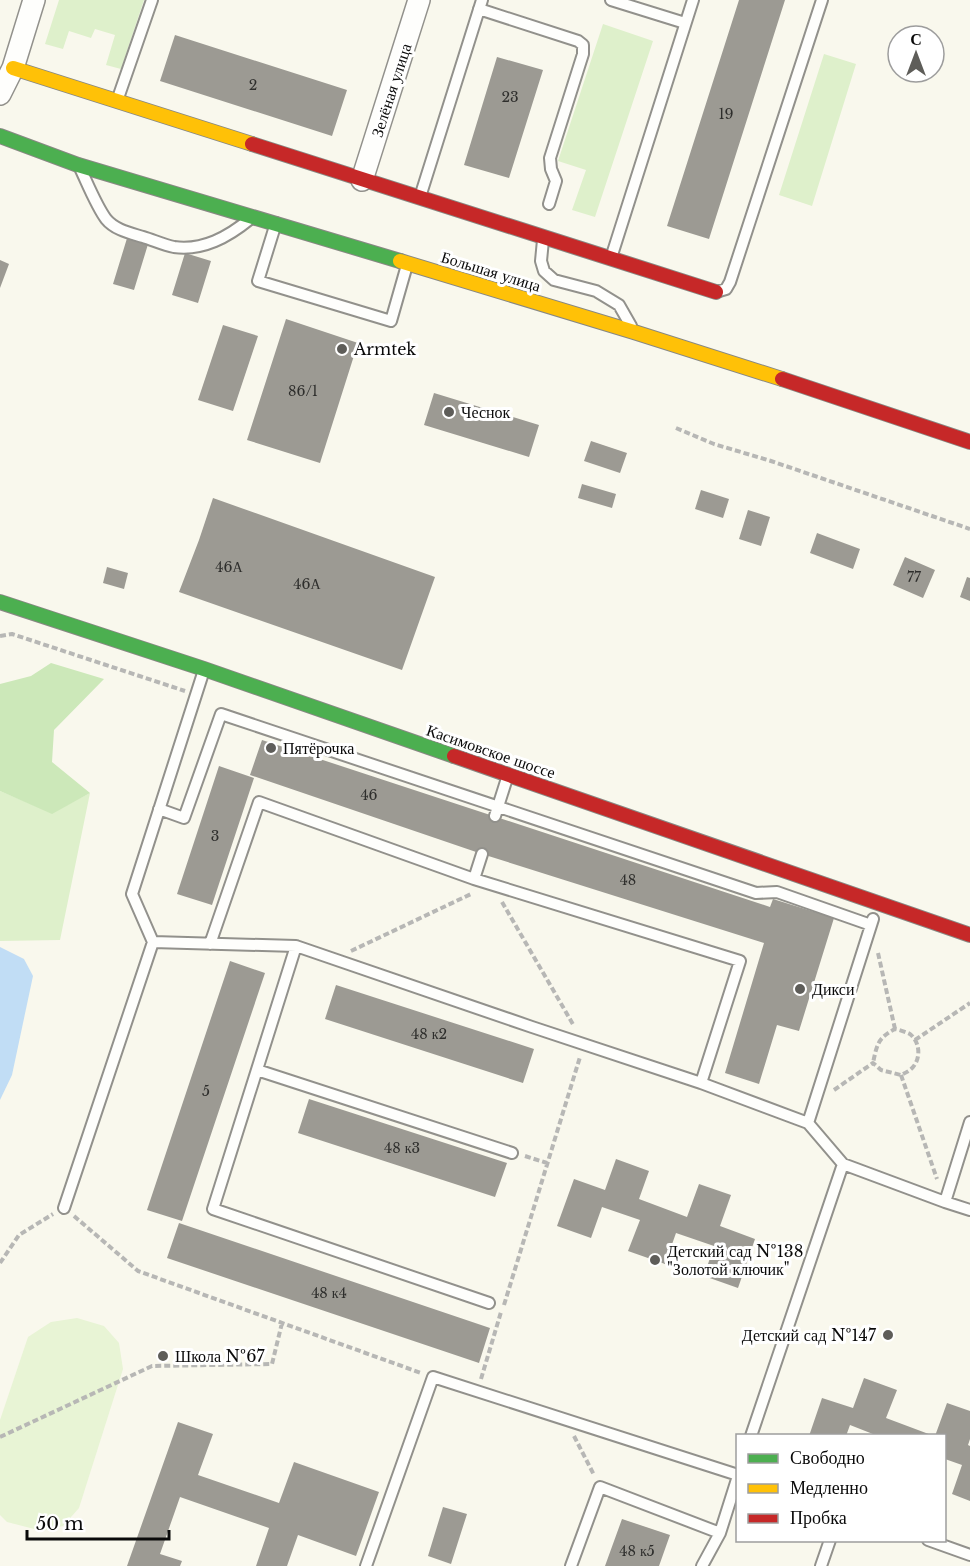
<svg xmlns="http://www.w3.org/2000/svg" width="970" height="1566" viewBox="0 0 970 1566" font-family="'Libre Baskerville',serif">
<style>
.green{fill:#def0cb}
.forest{fill:#cce8b9}
.pitch{fill:#e8f4d5}
.water{fill:#c1ddf5}
.building{fill:#9c9a93}
.lines{fill:none;stroke-linecap:round;stroke-linejoin:round}
.lane-casing{stroke:#92918c;stroke-width:14}
.street-casing{stroke:#92918c;stroke-width:24}
.fast-casing{stroke:#888883;stroke-width:16}
.slow-casing{stroke:#888883;stroke-width:16}
.jam-casing{stroke:#888883;stroke-width:16}
.path{stroke:#b7b7b5;stroke-width:4;stroke-dasharray:6 3;stroke-linecap:butt}
.lane{stroke:#fefefc;stroke-width:10}
.street{stroke:#fefefc;stroke-width:21}
.fast{stroke:#4caf50;stroke-width:14}
.slow{stroke:#ffc107;stroke-width:14}
.jam{stroke:#c62828;stroke-width:14}
.poi-dot{fill:#5e5d59;stroke:#fff;stroke-width:2}
.labels{text-anchor:middle;dominant-baseline:central;stroke-width:6;stroke-linejoin:round;paint-order:stroke}
.number-label{font-size:14px;fill:#2e2e2c}
.street-label{font-size:16px;fill:#0a0a0a;stroke:#fff}
.poi-label{font-size:16px;fill:#0a0a0a;stroke:#fff;text-anchor:start}
</style>
<rect width="100%" height="100%" fill="#f9f8ed"/>
<!-- green -->
<path class="green" d="M 59,0 L 144,0 L 121,69 L 106,65 L 115,35 L 95,29 L 91,38 L 69,31 L 63,49 L 45,44 Z
M 603,24 L 653,41 L 595,217 L 572,210 L 586,170 L 558,161 Z
M 824,54 L 856,64 L 812,206 L 779,195 Z
M 0,791 L 52,813 L 90,793 L 60,940 L 0,941 Z"/>
<!-- forest -->
<path class="forest" d="M 51,663 L 104,679 L 54,730 L 52,762 L 90,793 L 52,814 L 0,791 L 0,684 L 31,676 Z"/>
<!-- pitch -->
<path class="pitch" d="M 77,1318 L 104,1326 L 119,1343 L 123,1369 L 79,1508 L 63,1526 L 42,1531 L 7,1522 L 0,1515 L 0,1420 L 28,1337 L 51,1322 Z"/>
<!-- water -->
<path class="water" d="M 0,947 L 24,959 L 33,976 L 12,1075 L 0,1100 Z"/>
<!-- building -->
<path class="building" d="M 739,0 L 785,0 L 709,239 L 667,226 Z
M 175,35 L 347,90 L 332,136 L 160,81 Z
M 497,57 L 543,70 L 509,178 L 464,165 Z
M 128,235 L 149,241 L 134,290 L 113,284 Z
M 185,253 L 211,261 L 198,303 L 172,295 Z
M 0,260 L 9,264 L 0,288 Z
M 286,319 L 358,343 L 320,463 L 247,440 Z
M 223,325 L 258,336 L 233,411 L 198,400 Z
M 434,393 L 539,425 L 529,457 L 424,425 Z
M 591,441 L 627,453 L 620,473 L 584,461 Z
M 582,484 L 616,494 L 612,508 L 578,498 Z
M 701,490 L 729,499 L 723,518 L 695,509 Z
M 213,498 L 435,577 L 402,670 L 179,592 L 199,540 Z
M 748,510 L 770,517 L 761,546 L 739,539 Z
M 817,533 L 860,549 L 853,569 L 810,553 Z
M 905,557 L 935,570 L 923,598 L 893,585 Z
M 107,567 L 128,573 L 124,589 L 103,583 Z
M 967,577 L 970,578 L 970,601 L 960,597 Z
M 262,740 L 770,907 L 773,899 L 834,918 L 799,1031 L 777,1025 L 759,1084 L 725,1073 L 764,943 L 482,854 L 250,775 Z
M 219,766 L 254,778 L 212,905 L 177,894 Z
M 230,961 L 265,973 L 182,1221 L 147,1210 Z
M 336,985 L 534,1049 L 523,1083 L 325,1019 Z
M 309,1099 L 507,1163 L 495,1197 L 298,1133 Z
M 616,1159 L 649,1171 L 639,1199 L 687,1217 L 699,1184 L 731,1195 L 720,1226 L 755,1239 L 738,1288 L 704,1276 L 714,1246 L 676,1233 L 665,1264 L 628,1251 L 640,1220 L 602,1207 L 591,1238 L 557,1226 L 574,1179 L 605,1190 Z
M 179,1223 L 490,1328 L 479,1363 L 167,1258 Z
M 864,1378 L 897,1390 L 886,1418 L 934,1436 L 878,1436 L 850,1425 L 846,1436 L 809,1436 L 822,1398 L 853,1408 Z
M 947,1403 L 970,1411 L 970,1439 L 968,1445 L 970,1446 L 970,1501 L 952,1494 L 962,1465 L 945,1459 L 945,1436 L 935,1436 Z
M 178,1422 L 213,1434 L 198,1475 L 279,1503 L 294,1462 L 379,1492 L 356,1556 L 298,1535 L 287,1566 L 256,1566 L 269,1528 L 180,1497 L 160,1554 L 182,1561 L 180,1566 L 127,1566 Z
M 443,1507 L 467,1514 L 451,1564 L 428,1556 Z
M 622,1519 L 670,1535 L 659,1566 L 605,1566 Z"/>
<g class="lines">
<!-- lane casing -->
<g class="lane-casing">
<path id="lane" d="M 611,0 L 685,23
M 479,9 L 578,41 L 583,45 L 583,54 L 550,158 L 551,169 L 556,181 L 549,204
M 117,101 L 152,0
M 81,170 C 88,185 97,207 106,219 C 115,230 130,233 143,237 C 153,240 164,245 174,247 C 203,251 228,237 250,219
M 420,197 L 482,0
M 276,223 L 258,281 L 391,321 L 407,265
M 543,240 L 541,261 L 544,271 L 554,280 L 596,291 L 619,305 L 631,326
M 611,258 L 693,0
M 716,292 L 726,289 L 730,282 L 822,0
M 159,809 L 184,818 L 221,714 L 756,893 L 777,892 L 871,925
M 495,816 L 508,775
M 474,879 L 482,854
M 153,942 L 296,946 L 532,1027 L 701,1083
M 210,944 L 259,802 L 474,879 L 740,961 L 701,1083 L 808,1123
M 296,946 L 213,1209 L 489,1303
M 257,1070 L 512,1153
M 970,1122 L 945,1202 L 970,1210
M 843,1164 L 945,1202
M 64,1208 L 153,942 L 132,894 L 204,670
M 751,1436 L 843,1164 L 808,1123 L 873,919
M 928,1540 L 970,1555
M 366,1566 L 433,1377 L 738,1475
M 571,1566 L 600,1487 L 720,1533 L 738,1476
M 702,1566 L 720,1533
M 821,1566 L 830,1540"/>
</g>
<!-- street casing -->
<g class="street-casing">
<path id="street" d="M 0,94 L 13,68 L 34,0
M 362,180 L 419,0"/>
</g>
<!-- fast casing -->
<g class="fast-casing">
<path id="fast" d="M 0,136 L 78,165 L 400,261
M 0,602 L 204,669 L 454,756"/>
</g>
<!-- slow casing -->
<g class="slow-casing">
<path id="slow" d="M 13,68 L 252,144
M 400,261 L 634,332 L 782,379"/>
</g>
<!-- jam casing -->
<g class="jam-casing">
<path id="jam" d="M 252,144 L 716,292
M 782,379 L 970,442
M 454,756 L 970,935"/>
</g>
<!-- path -->
<path class="path" d="M 676,428 L 714,444 L 771,461 L 970,529
M 0,636 L 12,634 L 185,691
M 502,902 L 574,1026
M 351,951 L 471,894
M 878,953 L 895,1029
M 915,1040 L 970,1003
M 901,1075 L 937,1179
M 834,1090 L 873,1063 L 881,1070 L 901,1075 C 905,1073 910,1071 913,1067 C 921,1058 920,1042 910,1034 C 906,1032 900,1030 895,1029 C 878,1038 877,1044 873,1063
M 525,1156 L 547,1163
M 74,1216 L 138,1271 L 421,1373
M 0,1263 L 19,1235 L 53,1214
M 504,1305 L 580,1057
M 481,1379 L 501,1312
M 574,1436 L 594,1475
M 0,1437 L 152,1366 L 272,1364 L 282,1323"/>
<!-- lane -->
<use href="#lane" class="lane"/>
<!-- street -->
<use href="#street" class="street"/>
<!-- fast -->
<use href="#fast" class="fast"/>
<!-- slow -->
<use href="#slow" class="slow"/>
<!-- jam -->
<use href="#jam" class="jam"/>
</g>
<!-- markers -->
<g class="poi-dot">
<circle cx="342" cy="349" r="6"/>
<circle cx="449" cy="412" r="6"/>
<circle cx="271" cy="748" r="6"/>
<circle cx="800" cy="989" r="6"/>
<circle cx="655" cy="1260" r="6"/>
<circle cx="888" cy="1335" r="6"/>
<circle cx="163" cy="1356" r="6"/>
</g>
<g class="labels">
<!-- number labels -->
<g class="number-label">
<text x="253" y="85">2</text>
<text x="510" y="97">23</text>
<text x="726" y="114">19</text>
<text x="303" y="391">86/1</text>
<text x="229" y="567">46А</text>
<text x="914" y="577">77</text>
<text x="307" y="584">46А</text>
<text x="369" y="795">46</text>
<text x="215" y="836">3</text>
<text x="628" y="880">48</text>
<text x="429" y="1034">48 к2</text>
<text x="206" y="1091">5</text>
<text x="402" y="1148">48 к3</text>
<text x="329" y="1293">48 к4</text>
<text x="637" y="1551">48 к5</text>
</g>
<!-- street labels -->
<g class="street-label">
<text transform="translate(391 90) rotate(-72)">Зелёная улица</text>
<text transform="translate(491 271) rotate(17)">Большая улица</text>
<text transform="translate(491 751) rotate(19)">Касимовское шоссе</text>
</g>
<!-- poi labels -->
<g class="poi-label">
<text x="354" y="349">Armtek</text>
<text x="461" y="412">Чеснок</text>
<text x="283" y="748">Пятёрочка</text>
<text x="812" y="989">Дикси</text>
<text x="667" y="1251">Детский сад №138<tspan x="667" dy="18">"Золотой ключик"</tspan></text>
<text x="876" y="1335" text-anchor="end">Детский сад №147</text>
<text x="175" y="1356">Школа №67</text>
</g>
</g>
<!-- legend -->
<rect x="736" y="1434" width="210" height="108" fill="#ffffff" stroke="#9d9d9d" stroke-width="1.5"/>
<rect x="748" y="1454" width="30" height="9" fill="#4caf50" stroke="#9d9d9d" stroke-width="1.5"/>
<text x="790" y="1464" font-size="18" fill="#0a0a0a">Свободно</text>
<rect x="748" y="1484" width="30" height="9" fill="#ffc107" stroke="#9d9d9d" stroke-width="1.5"/>
<text x="790" y="1494" font-size="18" fill="#0a0a0a">Медленно</text>
<rect x="748" y="1514" width="30" height="9" fill="#c62828" stroke="#9d9d9d" stroke-width="1.5"/>
<text x="790" y="1524" font-size="18" fill="#0a0a0a">Пробка</text>
<!-- north arrow -->
<g transform="translate(916 54)"><circle r="28" fill="#ffffff" stroke="#9d9d9d" stroke-width="1.5"/>
<path d="M0-4.5L10 22L0 15L-10 22Z" fill="#5e5d59"/>
<text y="-9" font-size="16" font-weight="bold" text-anchor="middle" fill="#0a0a0a">С</text>
</g>
<!-- scale -->
<path d="M27 1530v9h142v-9" fill="none" stroke="#0a0a0a" stroke-width="3"/>
<text x="36" y="1530" font-size="18" fill="#0a0a0a" stroke="#ffffff" stroke-width="4.5" paint-order="stroke">50 m</text>
</svg>
